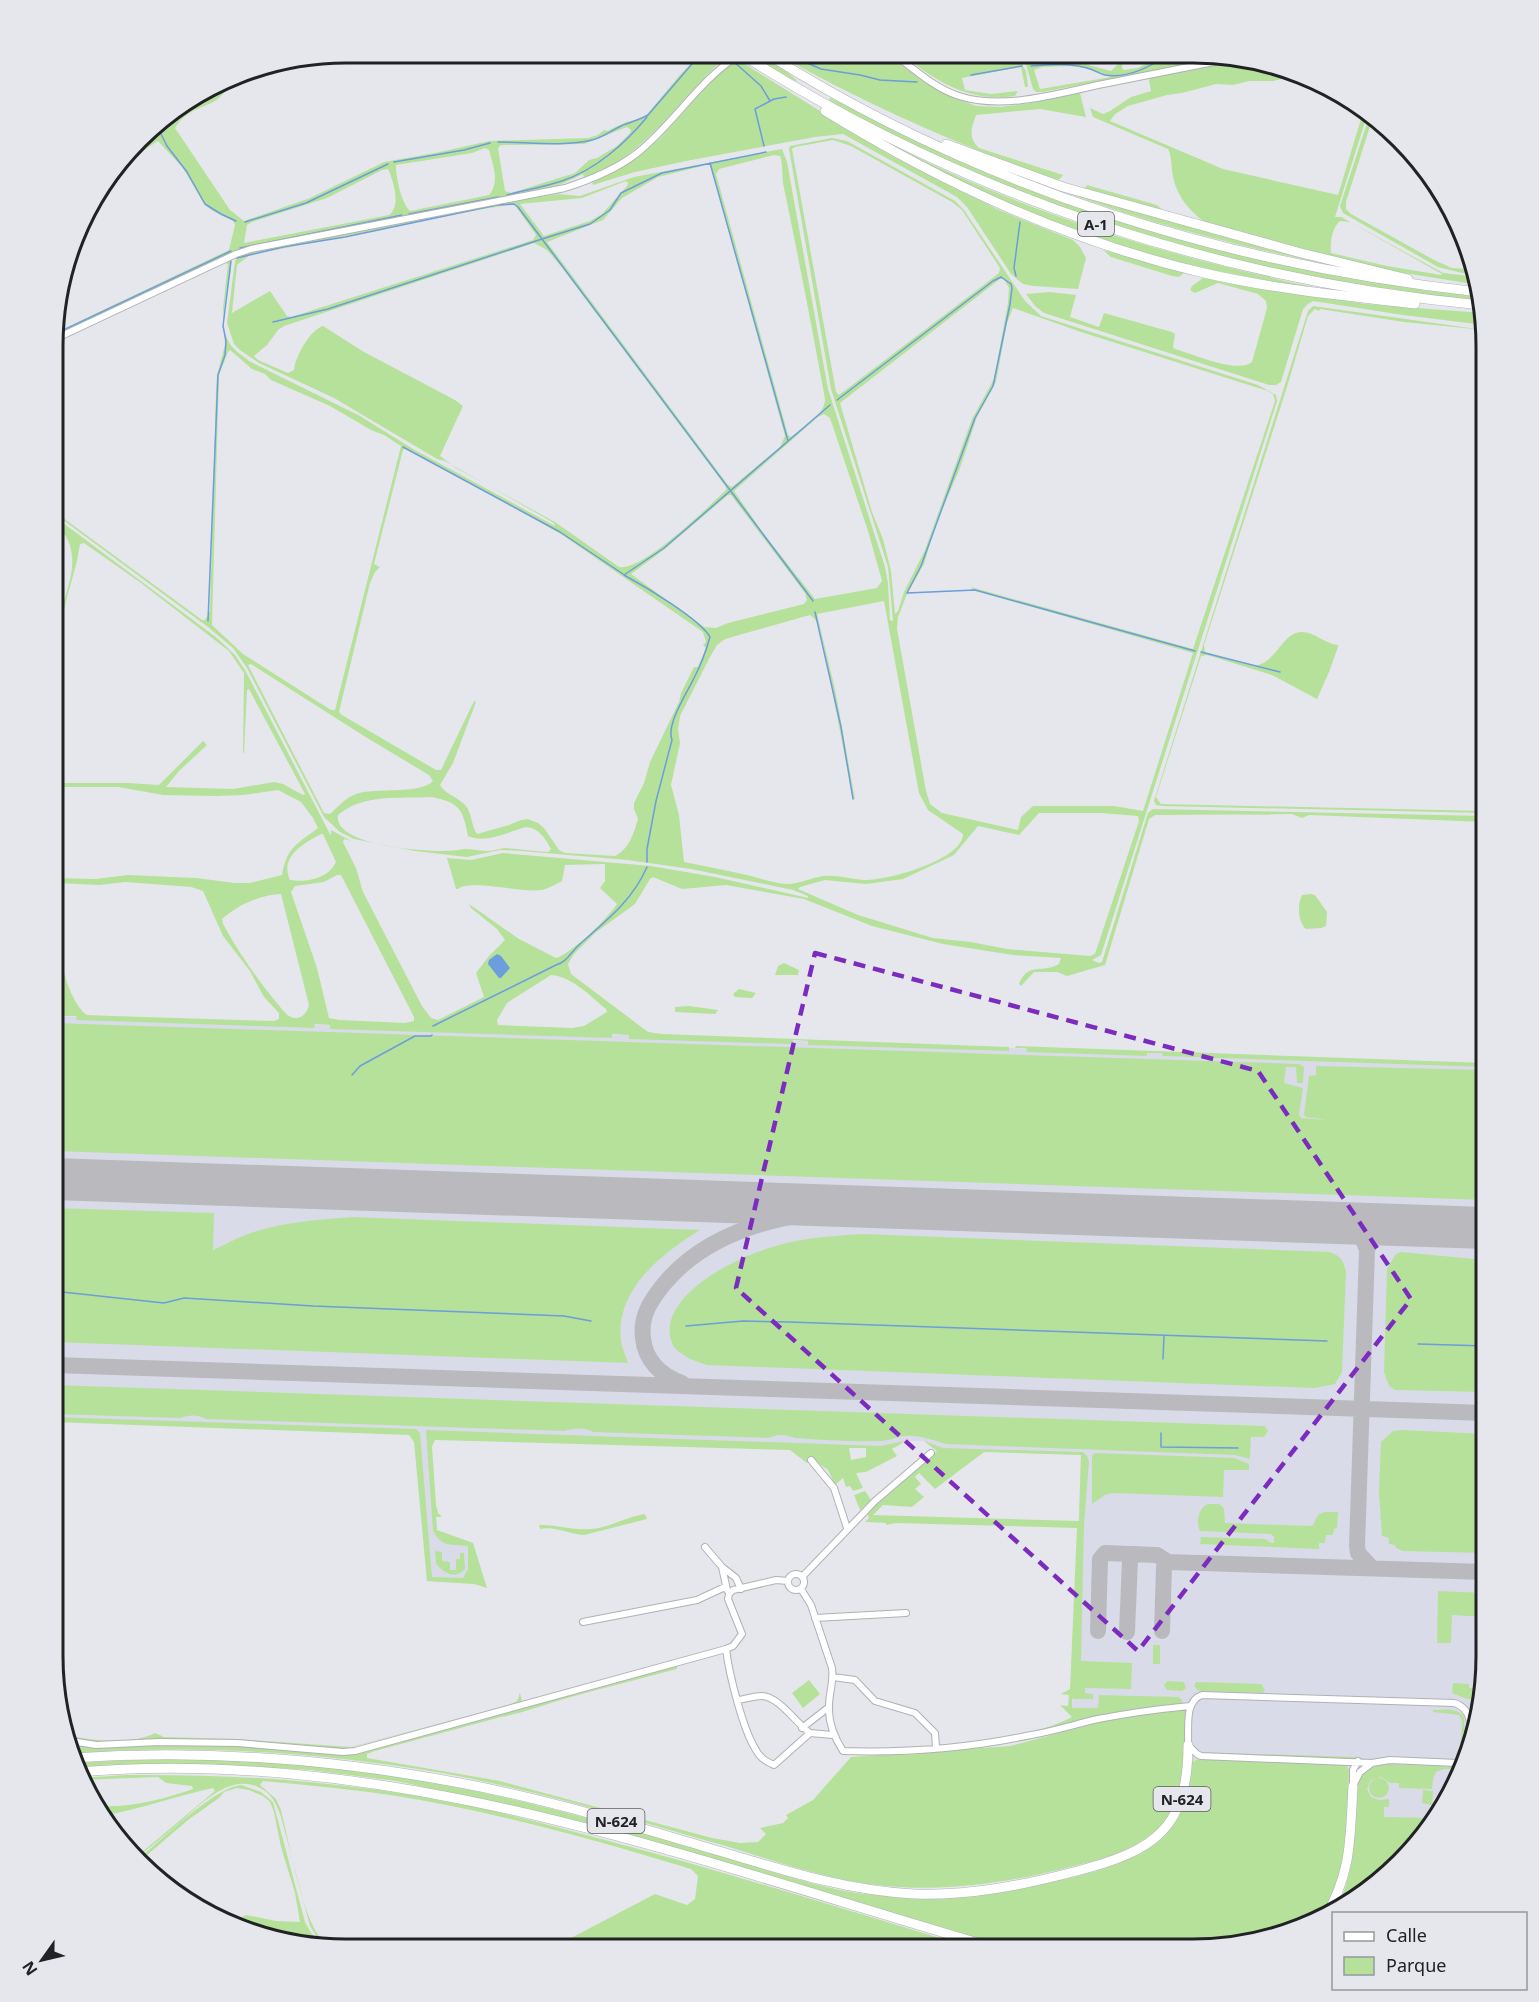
<svg xmlns="http://www.w3.org/2000/svg" width="1539" height="2002" viewBox="0 0 1539 2002" font-family="'Noto Sans',sans-serif">
<style>
.built{fill:#d9dce8}
.green{fill:#b6e19a;fill-rule:evenodd}
.water{fill:#6c9ddc}
.lines{fill:none;stroke-linecap:round;stroke-linejoin:round}
.stream{stroke:#6c9ddc;stroke-width:1.5}
.river{stroke:#6c9ddc;stroke-width:10}
.taxiway{stroke:#bababe;stroke-width:16}
.runway{stroke:#bababe;stroke-width:42}
.minor-casing{stroke:#b0b1b6;stroke-width:8}
.highway-casing{stroke:#b0b1b6;stroke-width:10}
.minor{stroke:#fff;stroke-width:6}
.highway{stroke:#fff;stroke-width:9}
.marked{fill:none;stroke:#7b2cbf;stroke-width:4.5;stroke-dasharray:12 8;stroke-linejoin:round}
.labels{text-anchor:middle;dominant-baseline:central;stroke-width:5;stroke-linejoin:round;paint-order:stroke}
.shield{fill:#e6e7ec;stroke:#5c5d5f;stroke-width:1.5}
.shield-label{font-size:15px;font-weight:bold;fill:#212223}
.rim{fill:none;stroke:#212223;stroke-width:3}
</style>
<rect width="100%" height="100%" fill="#e6e7ec"/>
<!-- built -->
<path class="built" d="M 54,1016 L 1486,1064 L 1486,1676 L 1471,1751 L 1437,1819 L 1407,1854 L 1346,1849 L 1349,1770 L 1346,1764 L 1199,1759 L 1191,1763 L 1139,1703 L 1130,1705 L 1130,1699 L 1098,1699 L 1099,1709 L 1072,1708 L 1081,1455 L 935,1450 L 924,1441 L 906,1441 L 895,1448 L 429,1433 L 437,1530 L 473,1543 L 474,1584 L 427,1581 L 415,1432 L 53,1420 Z"/>
<!-- green -->
<path class="green" d="M 696,54 L 729,54 L 892,156 L 999,210 L 1073,240 L 1080,247 L 1086,258 L 1078,289 L 1033,286 L 1023,284 L 1018,280 L 1011,274 L 967,207 L 957,197 L 843,134 L 815,137 L 686,161 L 635,172 L 593,185 L 592,183 L 625,166 L 643,153 L 660,138 L 713,79 L 723,71 L 718,64 C 681,99 636,165 584,177 L 583,174 L 562,184 L 526,193 L 255,245 L 238,250 L 55,336 L 55,333 L 229,250 L 235,225 L 233,221 L 211,210 L 204,204 L 183,168 L 158,141 L 119,166 L 153,125 L 230,80 C 222,107 203,102 184,117 C 180,120 177,125 175,128 L 230,210 L 244,221 L 310,198 L 384,162 L 440,152 L 489,141 L 588,138 L 598,135 L 604,130 L 607,131 L 626,122 L 644,118 L 679,76 L 697,57 ZM 627,127 L 631,130 L 630,133 L 617,146 L 597,158 L 589,160 L 575,173 L 511,193 L 505,191 L 498,148 L 501,145 L 584,144 ZM 485,148 L 489,150 C 493,165 500,182 489,195 L 410,211 C 401,202 396,178 396,165 L 472,153 ZM 388,169 C 394,182 401,206 389,215 L 244,243 L 247,225 L 252,222 L 327,198 L 382,170 Z
M 749,54 C 761,54 790,72 798,82 L 785,76 Z
M 777,54 L 886,54 L 938,91 L 976,106 L 1001,107 L 1037,102 L 1074,92 L 1080,93 L 1086,117 L 1040,109 L 976,115 C 971,129 968,137 979,148 L 1063,175 L 1060,179 L 1054,180 C 958,144 866,105 777,54 Z
M 902,54 L 1015,54 L 1026,71 L 1028,87 L 1025,87 L 1021,67 L 962,78 L 965,90 L 991,94 L 1018,91 L 1015,96 C 969,103 935,81 902,54 Z
M 1023,54 L 1037,54 L 1037,59 L 1043,63 L 1074,61 L 1111,71 L 1119,63 L 1120,55 L 1123,55 L 1122,68 L 1124,70 L 1138,68 L 1163,55 L 1233,55 L 1043,92 L 1036,92 L 1033,89 ZM 1070,66 L 1084,68 L 1111,77 L 1040,89 L 1034,70 L 1042,67 Z
M 1245,58 L 1303,74 L 1273,81 L 1249,81 L 1233,85 L 1216,84 L 1182,93 L 1167,95 L 1128,106 L 1115,114 L 1110,121 L 1223,169 L 1338,195 L 1364,109 L 1368,112 L 1335,217 L 1341,217 L 1443,273 L 1478,277 L 1479,285 L 1392,271 L 1209,225 C 1191,213 1178,199 1173,177 C 1171,167 1172,157 1168,149 L 1093,117 L 1090,108 L 1103,114 L 1110,111 L 1131,97 L 1151,91 L 1149,80 L 1151,78 ZM 1340,221 L 1350,222 L 1442,274 L 1441,275 L 1387,266 L 1331,253 C 1330,242 1332,228 1340,221 Z
M 830,98 C 854,108 876,121 899,132 C 929,147 959,161 989,174 C 1147,239 1311,278 1480,296 L 1481,301 C 1442,296 1402,293 1363,286 C 1226,265 1090,223 963,168 C 918,148 871,127 829,100 Z
M 1370,114 L 1373,117 L 1346,202 L 1346,209 L 1351,214 L 1434,260 L 1452,268 L 1477,270 L 1477,274 L 1462,273 L 1438,267 L 1343,213 L 1340,206 Z
M 832,138 L 847,141 L 955,201 L 964,210 L 1025,301 L 1041,316 L 1258,385 L 1276,395 L 1277,401 L 1101,955 L 1092,960 L 1099,963 L 1102,962 L 1148,813 L 1153,809 L 1486,816 L 1486,822 L 1309,815 L 1302,818 L 1292,814 L 1155,815 L 1149,819 L 1105,965 L 1067,976 L 1057,972 L 1034,972 L 1021,986 L 1019,984 C 1028,961 1043,974 1059,964 L 1061,958 L 1013,955 L 943,944 L 872,926 L 804,899 L 726,885 L 682,889 L 653,877 L 650,879 L 635,904 L 595,933 L 574,954 L 568,964 L 571,974 L 648,1032 L 662,1034 L 1009,1047 L 1009,1051 L 808,1045 L 808,1041 L 793,1040 L 792,1044 L 629,1039 L 629,1035 L 612,1034 L 612,1038 L 330,1029 L 330,1025 L 315,1024 L 314,1028 L 77,1020 L 76,1016 L 59,1016 L 58,1019 L 54,1019 L 56,1010 L 54,1007 L 54,878 L 95,879 L 128,875 L 196,878 L 235,883 L 250,883 L 282,875 C 287,847 296,845 318,828 L 313,818 L 301,802 L 278,790 L 243,795 L 217,796 L 163,795 L 118,787 L 54,787 L 54,783 L 128,783 L 159,785 L 203,741 L 207,745 L 179,771 L 166,787 L 233,789 L 274,782 L 283,784 L 303,795 L 305,794 L 249,689 L 247,690 L 244,754 L 243,752 L 244,673 L 229,651 L 141,583 L 84,543 L 80,544 L 77,561 L 54,645 C 55,605 94,557 55,524 L 55,517 L 217,638 L 235,655 L 245,670 L 331,836 L 331,830 L 351,841 L 344,839 L 343,842 L 356,868 L 363,892 L 422,1006 L 431,1018 L 438,1020 L 484,997 L 476,973 L 489,956 L 505,940 L 497,929 L 471,908 L 469,904 L 519,939 L 556,958 C 571,954 608,918 617,904 L 600,888 L 605,881 L 605,864 L 565,865 L 562,881 C 556,884 548,889 541,890 C 521,893 469,879 458,889 L 456,889 L 447,858 L 471,860 L 503,853 L 651,866 L 715,877 L 808,898 L 808,896 L 793,890 L 691,869 L 627,860 L 522,851 L 500,850 L 467,857 L 415,851 L 354,839 L 340,832 L 324,817 L 247,668 L 233,648 L 208,627 L 55,514 L 55,512 L 202,620 L 205,620 L 210,611 L 216,390 L 217,375 L 225,345 L 223,308 L 228,264 L 225,263 L 55,343 L 55,341 L 230,260 L 231,269 C 228,290 218,321 228,341 C 233,350 242,355 249,361 L 360,416 L 413,449 L 555,526 L 554,523 L 445,461 L 437,459 L 334,398 L 259,363 L 240,350 L 234,344 L 227,323 L 235,261 L 238,256 L 254,251 L 500,203 L 559,194 L 580,196 L 634,177 L 782,149 L 787,162 L 828,389 L 885,567 L 888,583 L 890,620 L 893,621 L 888,567 L 831,389 L 789,149 L 790,146 ZM 833,140 L 851,146 L 952,202 L 962,210 L 1000,268 L 999,273 L 985,284 L 839,395 L 836,392 L 792,149 L 795,147 ZM 774,155 L 780,156 C 783,164 782,174 783,183 C 798,255 812,327 825,399 C 825,416 803,427 791,437 L 788,435 L 716,174 L 719,169 ZM 710,164 L 785,436 L 780,447 L 732,487 L 728,485 L 547,242 L 603,220 L 622,198 L 658,177 ZM 626,181 L 628,183 L 627,186 L 602,214 L 590,221 L 544,236 L 520,204 L 582,198 ZM 514,204 L 536,235 L 533,240 L 291,317 L 287,316 L 270,291 L 232,313 L 237,265 L 250,255 L 477,210 ZM 534,243 L 547,250 L 560,265 L 726,487 L 726,490 C 708,507 642,572 619,567 L 555,522 L 456,468 L 440,456 L 463,406 L 455,400 L 364,352 L 323,326 C 310,330 295,357 294,370 L 288,373 L 258,360 L 254,356 L 267,345 L 278,330 L 284,326 ZM 1000,279 L 1004,279 L 1009,288 L 1008,303 L 994,379 L 972,419 L 925,550 L 904,592 L 898,611 L 895,614 L 891,571 L 883,539 L 872,512 L 840,403 ZM 1013,308 L 1081,332 L 1268,391 L 1273,394 L 1275,401 L 1193,649 L 971,587 L 973,590 L 1193,653 L 1143,811 L 1114,806 L 1033,806 L 1021,817 L 1018,830 L 942,813 L 930,804 L 926,791 L 897,629 L 898,617 L 907,594 L 924,564 L 936,524 L 960,468 L 977,417 L 996,382 L 1007,323 ZM 230,350 L 252,369 L 265,374 L 271,380 L 330,406 L 371,430 L 384,435 L 401,446 L 335,710 L 331,710 L 243,654 L 212,625 L 219,375 L 228,352 ZM 824,414 L 830,418 L 868,531 L 882,581 L 877,588 L 815,599 L 764,534 L 734,491 L 818,417 ZM 406,448 L 561,534 L 703,632 L 706,642 L 703,645 L 706,648 L 698,667 L 694,667 L 681,693 L 679,702 L 650,762 L 644,783 L 634,803 L 634,809 L 638,819 C 634,833 629,849 615,856 L 565,853 L 559,850 L 544,828 L 538,823 L 528,819 L 521,820 L 509,825 L 477,834 C 471,825 472,814 466,806 C 459,797 444,794 440,785 L 453,763 L 476,702 L 474,701 L 441,770 L 436,770 L 342,715 L 339,712 L 370,583 L 375,572 L 380,567 L 374,564 L 403,450 ZM 728,495 L 731,495 L 805,593 L 807,600 L 804,604 L 728,623 L 716,628 L 704,627 L 631,574 L 665,549 ZM 884,601 L 919,793 L 928,810 L 963,834 C 963,860 886,881 864,880 C 850,879 838,875 823,876 C 811,878 799,884 787,884 C 775,884 763,879 751,876 C 729,871 706,866 684,862 L 679,815 L 671,785 L 680,743 L 678,729 L 680,716 L 710,657 L 717,645 L 725,639 L 810,615 C 820,621 820,633 823,643 L 853,799 L 855,799 L 835,689 L 817,614 ZM 251,664 L 364,736 L 429,775 L 433,781 C 420,795 375,787 356,794 C 345,798 338,807 330,814 L 324,813 L 248,665 ZM 431,797 C 459,802 463,809 468,836 C 485,844 508,832 526,827 C 539,828 545,838 551,849 L 548,852 C 534,851 520,849 506,848 C 500,848 494,851 488,851 C 481,851 473,849 465,849 C 458,850 450,851 442,851 C 421,851 333,845 338,815 C 364,793 400,799 431,797 ZM 1039,813 L 1101,813 L 1138,816 L 1139,821 L 1095,954 L 1090,956 L 1007,949 L 971,942 L 933,938 L 858,915 L 798,889 L 800,887 L 825,880 L 866,884 L 903,879 L 954,855 L 978,826 L 1019,835 ZM 321,834 L 323,834 L 336,862 C 329,878 307,883 290,880 C 279,857 304,843 321,834 ZM 337,875 L 341,875 L 414,1017 L 414,1021 L 405,1023 L 340,1020 L 329,1018 L 317,968 L 291,892 L 295,886 L 324,882 ZM 125,882 L 191,887 L 203,891 L 223,936 L 250,971 L 264,997 L 279,1013 L 279,1019 L 274,1021 L 112,1016 L 87,1015 L 83,1012 C 56,980 57,923 57,883 L 99,885 ZM 281,894 L 309,1005 C 307,1014 299,1022 289,1016 C 284,1013 280,1006 276,1002 C 256,978 238,951 223,924 L 222,919 C 239,904 260,895 281,894 ZM 551,975 C 573,977 590,996 606,1009 L 607,1012 L 584,1026 L 572,1028 L 498,1025 L 497,1020 L 507,1003 Z
M 897,147 C 1028,214 1170,257 1314,287 L 1312,289 L 1212,270 L 1136,252 L 1008,206 L 896,150 Z
M 1033,180 L 1325,263 L 1325,264 C 1225,243 1128,218 1033,180 Z
M 1087,185 L 1157,205 L 1165,212 L 1085,188 Z
M 1103,250 L 1185,272 L 1179,277 L 1172,276 L 1111,257 Z
M 1203,278 L 1366,304 L 1482,313 L 1484,325 L 1403,315 L 1313,301 L 1308,304 L 1303,309 L 1281,382 L 1276,385 L 1269,385 L 1044,313 L 1035,306 L 1026,294 L 1050,292 L 1076,295 L 1070,317 L 1099,327 L 1104,313 L 1172,332 L 1175,334 L 1173,347 L 1175,349 C 1193,354 1237,374 1252,362 L 1267,308 L 1266,301 L 1258,294 L 1218,283 L 1195,293 L 1190,290 L 1192,286 Z
M 1313,306 L 1484,330 L 1404,322 L 1320,309 L 1319,311 L 1315,309 L 1308,316 L 1287,387 L 1204,645 L 1205,652 L 1254,666 C 1276,664 1283,631 1302,632 C 1315,632 1325,644 1338,645 L 1338,647 L 1329,672 L 1317,699 L 1272,675 L 1207,655 L 1201,656 L 1156,797 L 1161,804 L 1486,811 L 1486,813 L 1162,806 L 1156,805 L 1154,801 L 1308,311 Z
M 1311,894 L 1315,895 L 1327,912 L 1326,926 L 1321,928 L 1306,929 C 1298,922 1297,905 1302,895 Z
M 784,963 L 799,970 L 798,975 L 775,975 L 778,966 Z
M 739,989 L 756,993 L 752,998 L 735,997 L 733,994 Z
M 689,1006 L 718,1010 L 715,1014 L 675,1012 L 675,1007 Z
M 54,1023 L 1299,1064 L 1304,1067 L 1303,1083 L 1297,1083 L 1296,1067 L 1286,1067 L 1284,1083 L 1303,1088 L 1299,1115 L 1301,1118 L 1328,1120 L 1306,1117 L 1304,1115 L 1309,1076 L 1316,1075 L 1316,1066 L 1486,1070 L 1486,1200 L 53,1151 Z
M 1016,1046 L 1486,1063 L 1486,1067 L 1163,1056 L 1162,1053 L 1147,1053 L 1147,1056 L 1027,1052 L 1026,1048 L 1015,1048 Z
M 53,1208 L 214,1213 L 213,1250 C 225,1245 236,1238 248,1234 C 281,1222 317,1220 352,1217 L 700,1230 C 661,1254 615,1290 621,1341 C 622,1348 626,1356 628,1363 L 53,1342 Z
M 863,1234 L 1329,1252 C 1340,1255 1343,1260 1346,1271 L 1342,1372 L 1335,1384 L 1314,1388 L 707,1365 C 695,1361 683,1357 675,1348 C 670,1342 669,1333 670,1326 C 674,1290 733,1260 763,1250 C 796,1238 829,1236 863,1234 Z
M 1401,1252 L 1475,1259 L 1486,1262 L 1486,1392 L 1395,1390 L 1389,1386 L 1384,1372 L 1387,1269 L 1396,1254 Z
M 53,1385 L 1265,1426 L 1268,1431 L 1264,1437 L 1251,1437 L 1250,1459 L 1235,1455 L 946,1444 C 931,1440 920,1435 904,1436 C 896,1437 889,1441 881,1441 C 852,1442 823,1440 795,1438 C 785,1434 778,1434 768,1438 L 593,1432 C 584,1427 574,1428 564,1431 L 206,1419 C 197,1414 189,1415 180,1418 L 53,1414 Z
M 53,1417 L 416,1429 L 420,1433 L 432,1577 L 463,1578 L 468,1569 L 468,1546 C 451,1544 442,1548 433,1531 L 426,1430 L 880,1446 L 905,1441 L 892,1449 L 897,1456 L 866,1472 L 856,1473 L 863,1488 L 853,1491 L 850,1486 L 846,1487 L 843,1478 L 835,1485 L 828,1470 L 814,1460 L 807,1463 L 790,1450 L 435,1440 L 432,1446 L 436,1505 L 438,1513 L 442,1517 L 436,1517 L 437,1530 L 473,1543 L 487,1588 L 474,1584 L 427,1581 L 414,1442 L 409,1435 L 53,1422 ZM 849,1448 L 866,1448 L 866,1457 L 851,1460 Z
M 1402,1430 L 1486,1434 L 1486,1553 L 1403,1551 L 1396,1548 L 1395,1545 L 1389,1544 L 1389,1538 L 1382,1536 L 1379,1492 L 1381,1442 L 1393,1431 Z
M 924,1441 L 943,1448 L 1083,1452 L 1087,1456 L 1089,1461 L 1084,1525 L 1081,1661 L 1132,1663 L 1131,1689 L 1086,1688 L 1085,1688 L 1085,1693 L 1093,1694 L 1093,1699 L 1072,1699 L 1072,1708 L 1098,1708 L 1099,1695 L 1179,1697 L 1182,1700 L 1182,1704 L 1013,1737 L 944,1745 C 986,1739 1034,1737 1072,1717 L 1060,1705 L 1068,1706 L 1069,1695 L 1061,1694 L 1070,1689 L 1077,1528 L 896,1523 L 886,1525 L 886,1523 L 865,1522 L 869,1518 L 867,1512 L 937,1451 ZM 984,1452 L 1081,1455 L 1079,1521 L 873,1515 L 883,1505 L 912,1507 L 924,1497 L 915,1489 L 921,1484 L 915,1477 L 919,1473 L 935,1489 Z
M 1095,1453 L 1234,1458 L 1249,1464 L 1249,1470 L 1224,1470 L 1223,1497 L 1113,1493 L 1105,1495 L 1092,1504 L 1092,1455 Z
M 865,1491 L 871,1500 L 860,1510 L 854,1495 Z
M 1208,1504 L 1219,1504 L 1224,1508 L 1225,1523 L 1311,1526 L 1314,1524 C 1317,1510 1325,1512 1338,1512 L 1337,1528 L 1334,1529 L 1333,1535 L 1326,1535 L 1325,1543 L 1319,1543 L 1319,1549 L 1200,1544 L 1201,1537 L 1266,1539 L 1269,1542 L 1274,1543 L 1274,1537 L 1271,1534 L 1200,1531 C 1196,1522 1198,1508 1208,1504 Z
M 645,1514 L 647,1519 L 584,1535 C 568,1534 556,1526 540,1529 L 539,1525 C 557,1524 573,1531 591,1529 C 609,1528 625,1517 645,1514 Z
M 435,1551 L 442,1552 L 442,1561 L 450,1562 L 450,1570 L 456,1570 L 456,1559 L 460,1559 L 460,1553 L 464,1553 L 465,1569 C 455,1580 444,1573 436,1564 Z
M 1438,1591 L 1486,1593 L 1486,1617 L 1452,1615 L 1451,1643 L 1437,1643 Z
M 1153,1645 L 1160,1645 L 1160,1664 L 1153,1664 Z
M 677,1666 L 677,1669 C 640,1679 602,1688 564,1699 C 543,1705 523,1713 501,1717 L 375,1751 L 367,1754 L 367,1758 L 500,1781 L 712,1838 L 740,1843 L 758,1842 L 766,1834 L 760,1828 L 783,1823 L 788,1818 L 786,1815 L 813,1800 L 851,1757 L 1010,1746 L 1108,1720 L 1182,1708 L 1185,1711 C 1184,1740 1188,1784 1173,1809 C 1152,1846 1112,1857 1074,1866 C 1009,1883 943,1893 876,1885 C 825,1879 775,1861 726,1846 C 630,1819 534,1789 436,1772 C 315,1751 193,1745 70,1753 L 67,1743 L 87,1747 L 207,1745 L 271,1747 L 338,1755 L 358,1753 Z
M 809,1680 L 820,1694 L 803,1708 L 792,1693 Z
M 1167,1681 L 1184,1682 L 1186,1688 L 1182,1691 L 1167,1690 L 1164,1685 Z
M 1196,1682 L 1261,1684 L 1265,1690 L 1263,1693 L 1199,1691 L 1194,1686 Z
M 1453,1683 L 1469,1684 L 1469,1688 L 1480,1688 L 1481,1684 L 1484,1684 L 1481,1699 L 1467,1699 L 1452,1693 Z
M 520,1693 L 522,1702 L 345,1749 L 261,1742 L 201,1740 L 92,1742 L 72,1739 L 63,1734 C 89,1741 132,1745 155,1733 L 164,1737 L 237,1739 L 351,1747 L 509,1705 L 517,1701 Z
M 1433,1710 C 1444,1710 1457,1707 1464,1717 C 1465,1729 1467,1752 1458,1759 L 1457,1754 L 1461,1750 L 1462,1722 L 1459,1715 L 1433,1712 Z
M 1196,1752 L 1356,1757 L 1356,1759 L 1203,1755 Z
M 147,1759 C 247,1758 347,1766 445,1785 C 539,1803 631,1830 724,1857 C 770,1870 817,1888 865,1894 C 905,1899 944,1895 983,1891 C 1043,1884 1124,1876 1168,1831 C 1186,1812 1190,1788 1191,1763 L 1198,1759 L 1346,1764 L 1349,1770 L 1346,1839 L 1343,1869 L 1327,1905 L 1318,1919 L 1315,1922 L 1269,1940 L 1194,1949 L 1015,1949 L 617,1832 L 550,1814 L 396,1781 L 310,1770 L 200,1764 L 76,1768 L 74,1763 Z
M 1384,1764 L 1463,1767 L 1462,1769 L 1444,1769 L 1436,1772 L 1433,1779 L 1432,1789 L 1399,1788 L 1399,1783 L 1390,1783 L 1381,1777 L 1371,1780 L 1367,1789 L 1371,1797 L 1379,1800 L 1389,1799 L 1389,1807 L 1384,1807 L 1384,1817 L 1438,1818 L 1387,1877 L 1335,1911 C 1350,1882 1354,1856 1355,1823 C 1356,1810 1354,1793 1359,1781 C 1363,1771 1373,1766 1384,1764 Z
M 126,1775 C 227,1774 324,1780 424,1797 C 486,1807 545,1824 605,1840 C 730,1873 853,1912 976,1949 L 571,1948 L 574,1947 L 572,1944 L 557,1948 L 530,1948 L 569,1939 L 655,1894 L 687,1905 L 695,1899 L 698,1876 L 691,1869 C 593,1839 492,1811 390,1795 C 348,1789 306,1785 263,1781 L 260,1785 L 276,1799 L 281,1810 C 289,1842 302,1916 321,1939 C 324,1943 328,1945 332,1947 C 321,1945 316,1935 310,1926 L 281,1817 C 276,1802 271,1792 256,1786 C 227,1775 199,1806 179,1823 C 165,1835 150,1847 136,1859 L 135,1858 L 215,1791 L 213,1788 C 176,1796 140,1809 103,1816 L 96,1806 C 129,1808 162,1800 193,1789 L 192,1786 L 166,1783 L 158,1777 L 81,1780 L 80,1778 Z
M1369 1788a10 10 0 1 1 20 0a10 10 0 1 1-20 0Z
M 241,1785 L 261,1792 L 273,1802 L 305,1922 L 311,1933 L 324,1947 L 308,1947 L 234,1927 L 227,1924 L 246,1915 L 276,1921 L 300,1922 L 295,1893 L 281,1847 L 274,1812 L 270,1802 L 263,1796 L 249,1790 L 237,1788 L 224,1792 L 219,1798 L 188,1820 L 139,1862 L 137,1860 C 161,1841 213,1788 241,1785 Z
M 1423,1790 L 1433,1791 L 1432,1805 L 1422,1803 Z"/>
<!-- water -->
<path class="water" d="M 497,954 L 501,956 L 510,968 L 501,978 L 499,978 L 488,964 L 489,960 Z"/>
<g class="lines">
<!-- stream -->
<path class="stream" d="M 723,54 L 730,57
M 786,54 L 821,69 L 860,75 L 880,80 L 917,82
M 733,61 L 761,86 L 770,101
M 1031,66 C 1048,65 1066,63 1083,67 C 1091,68 1098,73 1105,75 C 1128,79 1150,67 1167,55
M 971,75 L 1022,66
M 202,97 L 210,98
M 153,125 L 167,126
M 161,134 L 167,146 L 187,172 L 205,204 L 221,214 L 236,221
M 498,142 C 527,142 564,147 592,140 C 605,137 614,128 626,124 C 634,121 641,119 648,115 L 698,57
M 764,146 L 755,109 L 774,99 L 786,97
M 766,152 L 662,173 L 621,193 L 610,210 L 590,224 L 542,239 L 813,601
M 125,159 L 147,145 L 192,106 L 218,94 L 225,83
M 394,162 L 464,150 L 490,143
M 710,163 L 788,441
M 507,195 C 525,190 544,187 562,181 C 595,170 625,144 647,117
M 409,214 L 498,197
M 245,222 L 306,203 L 388,164
M 240,248 L 402,215
M 237,258 L 283,247 L 345,237 L 497,205 L 514,204 L 518,207 L 542,239 L 328,309 L 273,322
M 1016,276 L 1014,268 L 1020,222
M 55,334 L 231,251
M 837,400 L 993,281 L 1001,277 L 1011,284 L 1012,288 L 1010,304 L 993,386 L 975,418 L 921,566 L 907,593 L 975,590 L 1195,651
M 403,447 L 560,532 L 623,574
M 815,612 L 841,727 L 853,799
M 208,621 L 218,375 L 225,355 L 226,341 L 223,326 L 231,261
M 1201,652 L 1280,672
M 647,862 L 647,849 L 656,801 L 672,740 C 666,724 687,693 694,678 C 701,665 706,651 710,637 C 700,619 644,586 624,575 L 664,548 L 830,405
M 433,1026 L 556,965 C 567,962 571,952 580,944 C 607,920 632,901 647,867
M 352,1075 L 360,1066 L 415,1036 L 431,1036 L 432,1035
M 53,1291 L 164,1303 L 184,1298 L 313,1306 L 564,1316 L 591,1321
M 686,1326 L 743,1321 L 789,1322 L 1327,1341
M 1418,1344 L 1486,1346
M 1163,1359 L 1164,1336
M 1161,1433 L 1161,1447 L 1238,1448"/>
<!-- river -->
<path class="river" d="M 278,1939 L 288,1942"/>
<!-- taxiway -->
<path class="taxiway" d="M 1329,1222 C 1349,1225 1361,1230 1367,1250
M 53,1365 L 1486,1413
M 682,1383 C 661,1376 645,1360 643,1338 C 640,1316 651,1300 664,1284 C 719,1218 815,1209 895,1207
M 1372,1568 L 1358,1553 L 1357,1546 L 1367,1250 C 1372,1234 1381,1227 1396,1225 L 1486,1237
M 1098,1631 L 1100,1559 L 1105,1553 L 1157,1555 L 1168,1562 L 1486,1572
M 1162,1631 L 1164,1567 L 1168,1562
M 1127,1632 L 1130,1560 L 1135,1554"/>
<!-- runway -->
<path class="runway" d="M 53,1179 L 1486,1228"/>
<!-- minor casing -->
<g class="minor-casing">
<path id="minor" d="M 894,54 C 914,69 934,88 959,96 C 1005,111 1062,92 1108,83 C 1152,74 1195,66 1239,57
M 55,339 L 236,254 L 251,249 L 565,188 C 590,180 615,170 636,154 C 674,124 699,80 740,54
M 811,1460 L 834,1488 L 847,1528
M 705,1547 L 722,1567 L 736,1578 L 741,1589
M 722,1567 L 727,1590
M788 1582a8 8 0 1 1 16 0a8 8 0 1 1-16 0Z
M 802,1577 L 875,1501 L 931,1453
M 788,1581 L 776,1580 L 733,1590 L 729,1594 L 728,1599 L 742,1634 L 733,1646 L 726,1649 C 729,1674 743,1730 756,1750 C 760,1758 766,1762 774,1765 L 810,1733 L 833,1735
M 801,1589 L 811,1605 L 832,1668 C 834,1681 829,1693 829,1706 C 828,1723 834,1737 843,1751 C 906,1753 970,1748 1031,1735 C 1054,1731 1076,1724 1098,1719 C 1129,1713 1159,1709 1190,1706
M 815,1618 L 906,1613
M 583,1622 L 697,1600 L 725,1587
M 833,1677 L 855,1680 L 875,1701 L 915,1713 L 935,1733 L 936,1748
M 1202,1695 L 1454,1703 C 1476,1709 1471,1737 1468,1755 L 1466,1759 L 1457,1763 L 1390,1760 L 1372,1763 L 1201,1756 L 1197,1754 L 1188,1745 C 1189,1728 1184,1701 1202,1695 Z
M 738,1700 C 746,1699 754,1696 762,1696 C 778,1696 797,1724 810,1733
M 802,1728 L 829,1707
M 65,1740 L 96,1745 L 159,1742 L 237,1743 L 343,1752 L 355,1751 L 726,1649
M 1353,1786 L 1360,1772 L 1372,1763
M 1353,1786 L 1353,1770 L 1358,1761"/>
</g>
<!-- highway casing -->
<g class="highway-casing">
<path id="highway" d="M 741,54 C 964,196 1218,280 1481,305
M 767,54 C 982,189 1227,265 1479,292
M 825,111 C 944,184 1067,241 1204,273 C 1273,289 1345,296 1415,304
M 946,144 L 1063,187 L 1301,253 L 1408,279
M 72,1758 C 203,1749 332,1759 460,1783 C 548,1799 633,1826 719,1851 C 783,1870 847,1891 914,1894 C 969,1896 1024,1885 1077,1871 C 1154,1851 1188,1829 1188,1745
M 77,1772 C 396,1745 698,1862 999,1949
M 1324,1919 C 1352,1873 1350,1838 1353,1786"/>
</g>
<!-- minor -->
<use href="#minor" class="minor"/>
<!-- highway -->
<use href="#highway" class="highway"/>
</g>
<!-- marked area -->
<path class="marked" d="M 815,953 L 1258,1071 L 1411,1299 L 1138,1651 L 736,1288 Z"/>
<g class="labels">
<!-- shield labels -->
<g class="shield">
<rect x="1078" y="212" width="36" height="24" rx="4.5"/>
<rect x="1153.5" y="1787" width="57" height="24" rx="4.5"/>
<rect x="587.5" y="1809" width="57" height="24" rx="4.5"/>
</g>
<g class="shield-label">
<text x="1096" y="224">A-1</text>
<text x="1182" y="1799">N-624</text>
<text x="616" y="1821">N-624</text>
</g>
</g>
<!-- crop -->
<path d="M0 0H1539V2002H0ZM346 63H1193A283 283 0 0 1 1476 346V1656A283 283 0 0 1 1193 1939H346A283 283 0 0 1 63 1656V346A283 283 0 0 1 346 63Z" fill="#e6e7ec" fill-rule="evenodd"/>
<path class="rim" d="M346 63H1193A283 283 0 0 1 1476 346V1656A283 283 0 0 1 1193 1939H346A283 283 0 0 1 63 1656V346A283 283 0 0 1 346 63Z"/>
<!-- legend -->
<rect x="1332" y="1912" width="195" height="78" fill="#e6e7ec" stroke="#97989c" stroke-width="1.5"/>
<rect x="1344" y="1932" width="30" height="9" fill="#ffffff" stroke="#97989c" stroke-width="1.5"/>
<text x="1386" y="1942" font-size="18" fill="#212223">Calle</text>
<rect x="1344" y="1957" width="30" height="18" fill="#b6e19a" stroke="#97989c" stroke-width="1.5"/>
<text x="1386" y="1972" font-size="18" fill="#212223">Parque</text>
<!-- north arrow -->
<g transform="translate(42 1960) rotate(236)" stroke="#e6e7ec" stroke-width="4.5" paint-order="stroke">
<path d="M0-4.5L10 22L0 15L-10 22Z" fill="#212223"/>
<text y="-9" font-size="16" font-weight="bold" text-anchor="middle" fill="#212223">N</text>
</g>
</svg>
